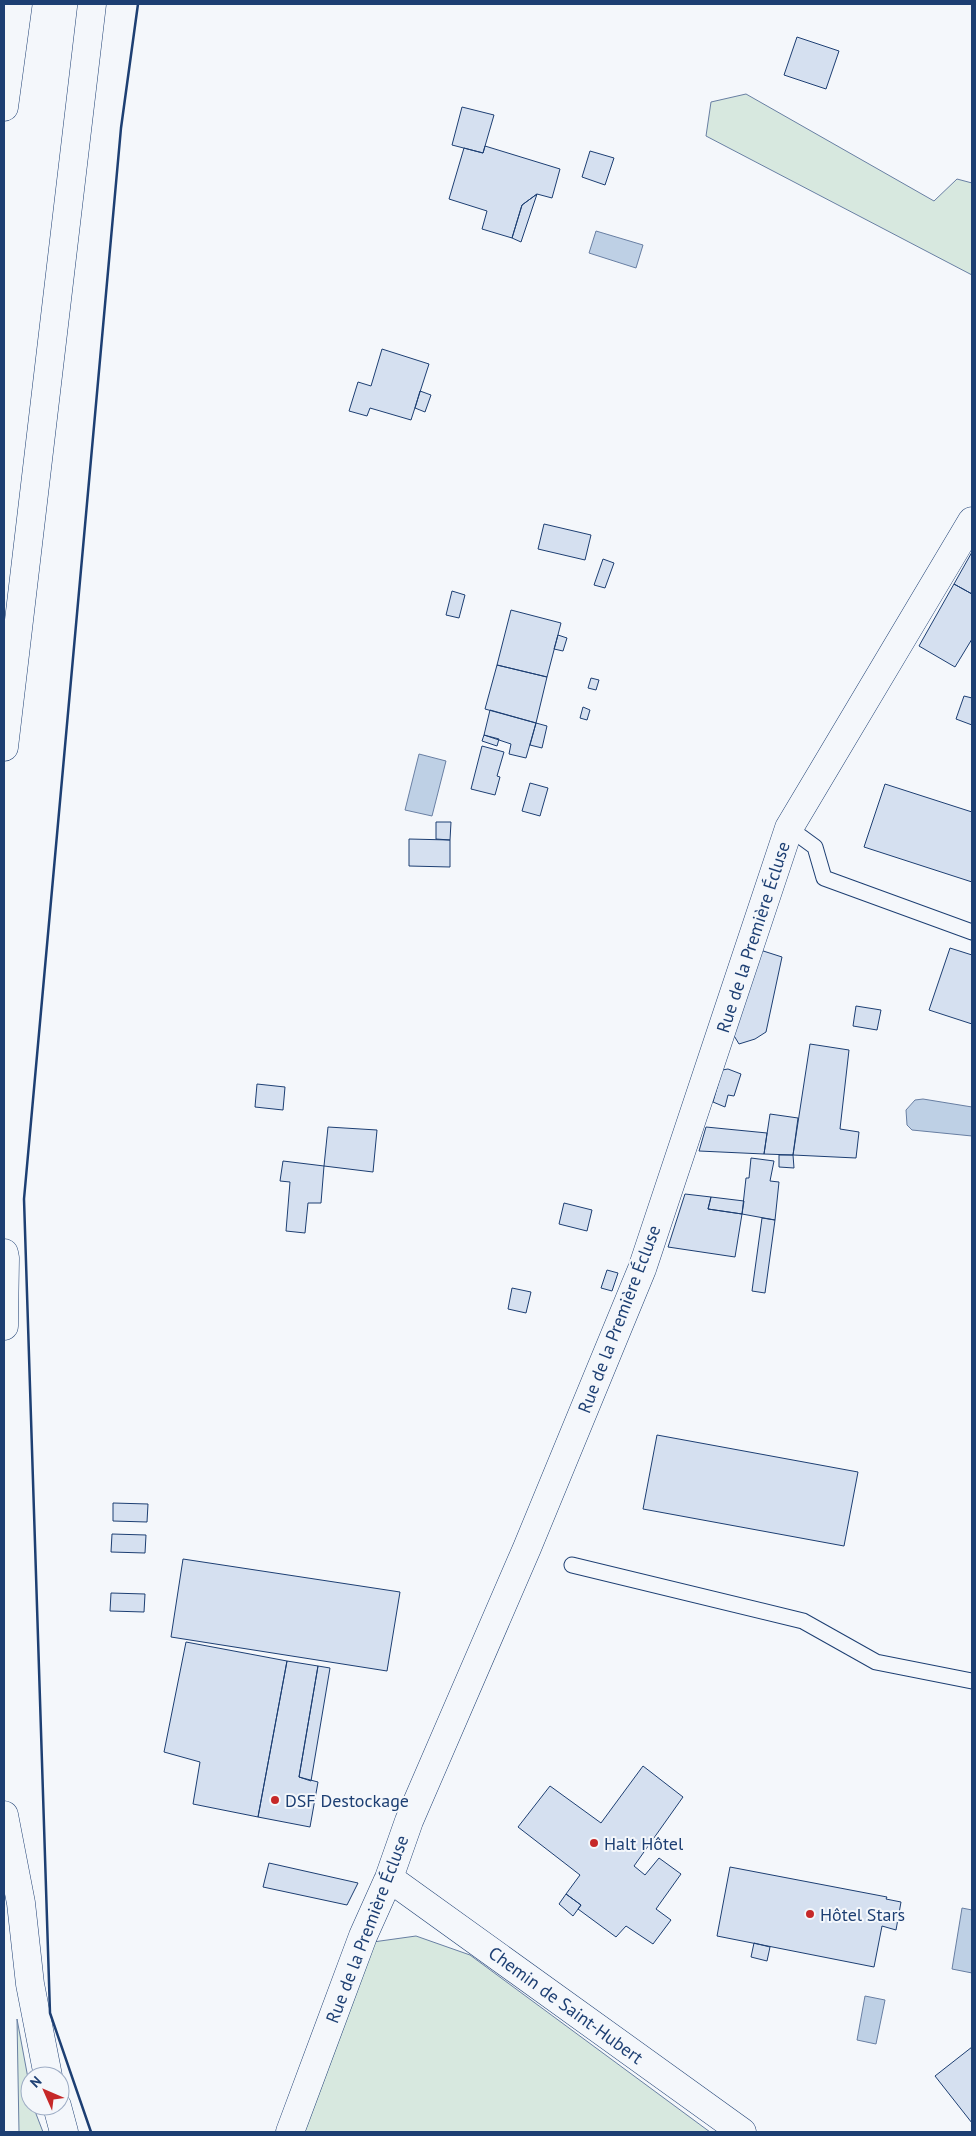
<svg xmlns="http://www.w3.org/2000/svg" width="976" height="2136" viewBox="0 0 976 2136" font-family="'PT Sans',sans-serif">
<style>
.green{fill:#d7e8df;stroke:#687fa3}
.water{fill:#bed0e5;stroke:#687fa3}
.building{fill:#d5e0f0;stroke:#1d3f73}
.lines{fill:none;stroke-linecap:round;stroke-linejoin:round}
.service-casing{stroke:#1d3f73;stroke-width:17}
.minor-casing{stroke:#1d3f73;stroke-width:29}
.motorway-casing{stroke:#1d3f73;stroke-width:29}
.service{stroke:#f4f7fb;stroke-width:15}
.minor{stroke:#f4f7fb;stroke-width:28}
.motorway{stroke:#f4f7fb;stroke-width:28}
.wall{stroke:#1d3f73;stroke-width:2.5}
.poi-dot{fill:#c62828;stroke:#f4f7fb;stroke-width:2}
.labels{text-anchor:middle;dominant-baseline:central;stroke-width:4;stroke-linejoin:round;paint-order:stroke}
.street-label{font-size:18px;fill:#1d3f73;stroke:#f4f7fb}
.poi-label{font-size:18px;fill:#1d3f73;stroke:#f4f7fb;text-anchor:start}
</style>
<rect width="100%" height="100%" fill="#f4f7fb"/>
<!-- green -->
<path class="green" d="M 746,94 L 934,201 L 957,179 L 972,183 L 972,275 L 706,136 L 711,102 Z
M 416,1936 L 470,1955 L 710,2132 L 300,2132 L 373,1942 Z
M 17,2019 L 30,2089 L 30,2106 L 33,2106 L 43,2132 L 19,2132 Z"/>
<!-- water -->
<path class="water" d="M 596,231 L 643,245 L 636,268 L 589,253 Z
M 419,754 L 446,761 L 432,816 L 405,810 Z
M 923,1099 L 972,1107 L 972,1136 L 912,1130 L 907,1125 L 906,1110 L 915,1100 Z
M 962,1908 L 972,1910 L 972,1973 L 952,1969 Z
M 865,1996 L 885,2000 L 876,2044 L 857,2040 Z"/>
<!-- building -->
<path class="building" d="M 797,37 L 839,51 L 826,89 L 784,75 Z
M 462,107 L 494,115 L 483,153 L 452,145 Z
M 485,146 L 560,169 L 552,198 L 537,194 L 522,205 L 512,238 L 482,229 L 487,211 L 449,199 L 464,148 L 483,153 Z
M 590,151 L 614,158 L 605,185 L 582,177 Z
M 537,194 L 521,242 L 512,238 L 522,205 Z
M 382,349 L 429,364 L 411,420 L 370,408 L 367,416 L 349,411 L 358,382 L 371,386 Z
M 420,391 L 431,395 L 425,412 L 415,408 Z
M 544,524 L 591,535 L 585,560 L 538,549 Z
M 972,552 L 972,594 L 954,584 Z
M 603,559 L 614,563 L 605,588 L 594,585 Z
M 954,584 L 972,594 L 972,639 L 955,667 L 919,646 Z
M 452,591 L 465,595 L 459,618 L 446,615 Z
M 511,610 L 561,623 L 547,677 L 497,665 Z
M 558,635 L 567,638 L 563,651 L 554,649 Z
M 497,665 L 547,677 L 536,723 L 485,709 Z
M 591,678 L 599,680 L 596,690 L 588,688 Z
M 964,696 L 972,698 L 972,725 L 956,719 Z
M 583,707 L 590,710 L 587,720 L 580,718 Z
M 490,710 L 536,723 L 526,758 L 509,754 L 511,744 L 484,735 Z
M 536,723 L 547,726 L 542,748 L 530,745 Z
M 484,735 L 499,739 L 497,746 L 482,741 Z
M 482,746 L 504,752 L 497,776 L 500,777 L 495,795 L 471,789 Z
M 530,783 L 548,788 L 540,816 L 522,811 Z
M 885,784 L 972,812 L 972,882 L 864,847 Z
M 436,822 L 451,822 L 450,840 L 436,839 Z
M 409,839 L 450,840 L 450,867 L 409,866 Z
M 950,948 L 972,955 L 972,1024 L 929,1010 Z
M 757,949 L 782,957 L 766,1032 L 755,1039 L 739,1044 L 733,1034 Z
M 856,1006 L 881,1010 L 877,1030 L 853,1026 Z
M 810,1044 L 849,1050 L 840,1129 L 859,1132 L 856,1158 L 793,1155 Z
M 728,1069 L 741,1074 L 734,1096 L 728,1095 L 725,1107 L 713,1102 L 722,1070 Z
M 257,1084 L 285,1087 L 283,1110 L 255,1107 Z
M 770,1114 L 798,1118 L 793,1155 L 764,1154 Z
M 328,1127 L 377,1130 L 373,1172 L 324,1166 Z
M 706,1127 L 767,1133 L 764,1154 L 699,1151 Z
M 779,1155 L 793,1155 L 794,1168 L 779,1167 Z
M 751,1158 L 774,1161 L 770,1181 L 779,1182 L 775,1220 L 742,1214 L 746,1178 L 749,1178 Z
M 283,1161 L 324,1166 L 321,1203 L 308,1203 L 305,1233 L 286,1231 L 290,1182 L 280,1181 Z
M 685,1194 L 711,1197 L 708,1209 L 742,1214 L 735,1257 L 668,1247 Z
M 711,1197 L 744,1201 L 742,1214 L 708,1209 Z
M 564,1203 L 592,1210 L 587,1231 L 559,1224 Z
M 762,1218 L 775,1220 L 765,1293 L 752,1291 Z
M 607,1270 L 618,1273 L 612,1291 L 601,1288 Z
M 512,1288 L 531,1292 L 526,1313 L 508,1309 Z
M 657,1435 L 858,1472 L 844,1546 L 643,1509 Z
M 113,1503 L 148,1504 L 147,1522 L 113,1521 Z
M 112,1534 L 146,1535 L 145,1553 L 111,1552 Z
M 183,1559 L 400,1592 L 387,1671 L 171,1637 Z
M 111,1593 L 145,1594 L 144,1612 L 110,1611 Z
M 186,1642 L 287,1661 L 258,1817 L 193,1804 L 200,1762 L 164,1752 Z
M 287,1661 L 318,1666 L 299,1777 L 318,1782 L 310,1827 L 258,1817 Z
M 318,1666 L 330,1668 L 311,1781 L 299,1777 Z
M 643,1766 L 683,1797 L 634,1866 L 645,1875 L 659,1858 L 681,1874 L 656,1909 L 671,1920 L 653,1944 L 626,1926 L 616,1937 L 578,1909 L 581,1905 L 566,1894 L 580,1875 L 518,1827 L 550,1786 L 601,1823 Z
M 269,1863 L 358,1883 L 347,1905 L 263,1887 Z
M 730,1867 L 887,1897 L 886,1899 L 901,1902 L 896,1930 L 882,1926 L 874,1967 L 717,1936 Z
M 566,1894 L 581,1905 L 573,1916 L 559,1904 Z
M 754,1943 L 770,1947 L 767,1961 L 751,1957 Z
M 972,2047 L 972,2123 L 935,2076 Z"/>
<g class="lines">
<!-- service casing -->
<g class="service-casing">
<path id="service" d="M 789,828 L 815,847 L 824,878 L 972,932
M 572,1565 L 803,1621 L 876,1662 L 972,1681"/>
</g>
<!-- minor casing -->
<g class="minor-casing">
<path id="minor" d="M 389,1878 L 742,2132
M 290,2132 L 363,1936 L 389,1878 L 409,1821 L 527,1548 L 642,1269 L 789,828 L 972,521"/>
</g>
<!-- motorway casing -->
<g class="motorway-casing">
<path id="motorway" d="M 4,107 L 18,4
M 4,747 L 92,4
M 4,1253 L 5,1258 L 4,1326
M 4,1815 L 21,1903 L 30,1984 L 48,2076
M 57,2106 L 64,2132"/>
</g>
<!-- service -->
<use href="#service" class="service"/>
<!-- minor -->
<use href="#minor" class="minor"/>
<!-- motorway -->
<use href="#motorway" class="motorway"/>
<!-- wall -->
<path class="wall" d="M 91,2132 L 50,2013 L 24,1199 L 121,128 L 138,4"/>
</g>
<!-- markers -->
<g class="poi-dot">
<circle cx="275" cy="1800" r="5"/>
<circle cx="594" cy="1843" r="5"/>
<circle cx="810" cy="1914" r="5"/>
</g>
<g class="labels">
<!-- street labels -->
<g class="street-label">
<text transform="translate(753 937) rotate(-72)">Rue de la Première Écluse</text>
<text transform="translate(619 1319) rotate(-69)">Rue de la Première Écluse</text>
<text transform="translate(367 1929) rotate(-69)">Rue de la Première Écluse</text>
<text transform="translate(566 2005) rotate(36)">Chemin de Saint-Hubert</text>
</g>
<!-- poi labels -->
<g class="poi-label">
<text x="285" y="1800">DSF Destockage</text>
<text x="604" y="1843">Halt Hôtel</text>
<text x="820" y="1914">Hôtel Stars</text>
</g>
</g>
<!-- border -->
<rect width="976" height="2136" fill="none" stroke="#1d3f73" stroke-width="10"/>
<!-- north arrow -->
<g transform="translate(45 2091) rotate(315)"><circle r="24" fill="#f4f7fb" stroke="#9eadc5"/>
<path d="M0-4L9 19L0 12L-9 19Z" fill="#c62828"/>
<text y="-8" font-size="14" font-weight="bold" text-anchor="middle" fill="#1d3f73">N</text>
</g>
</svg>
